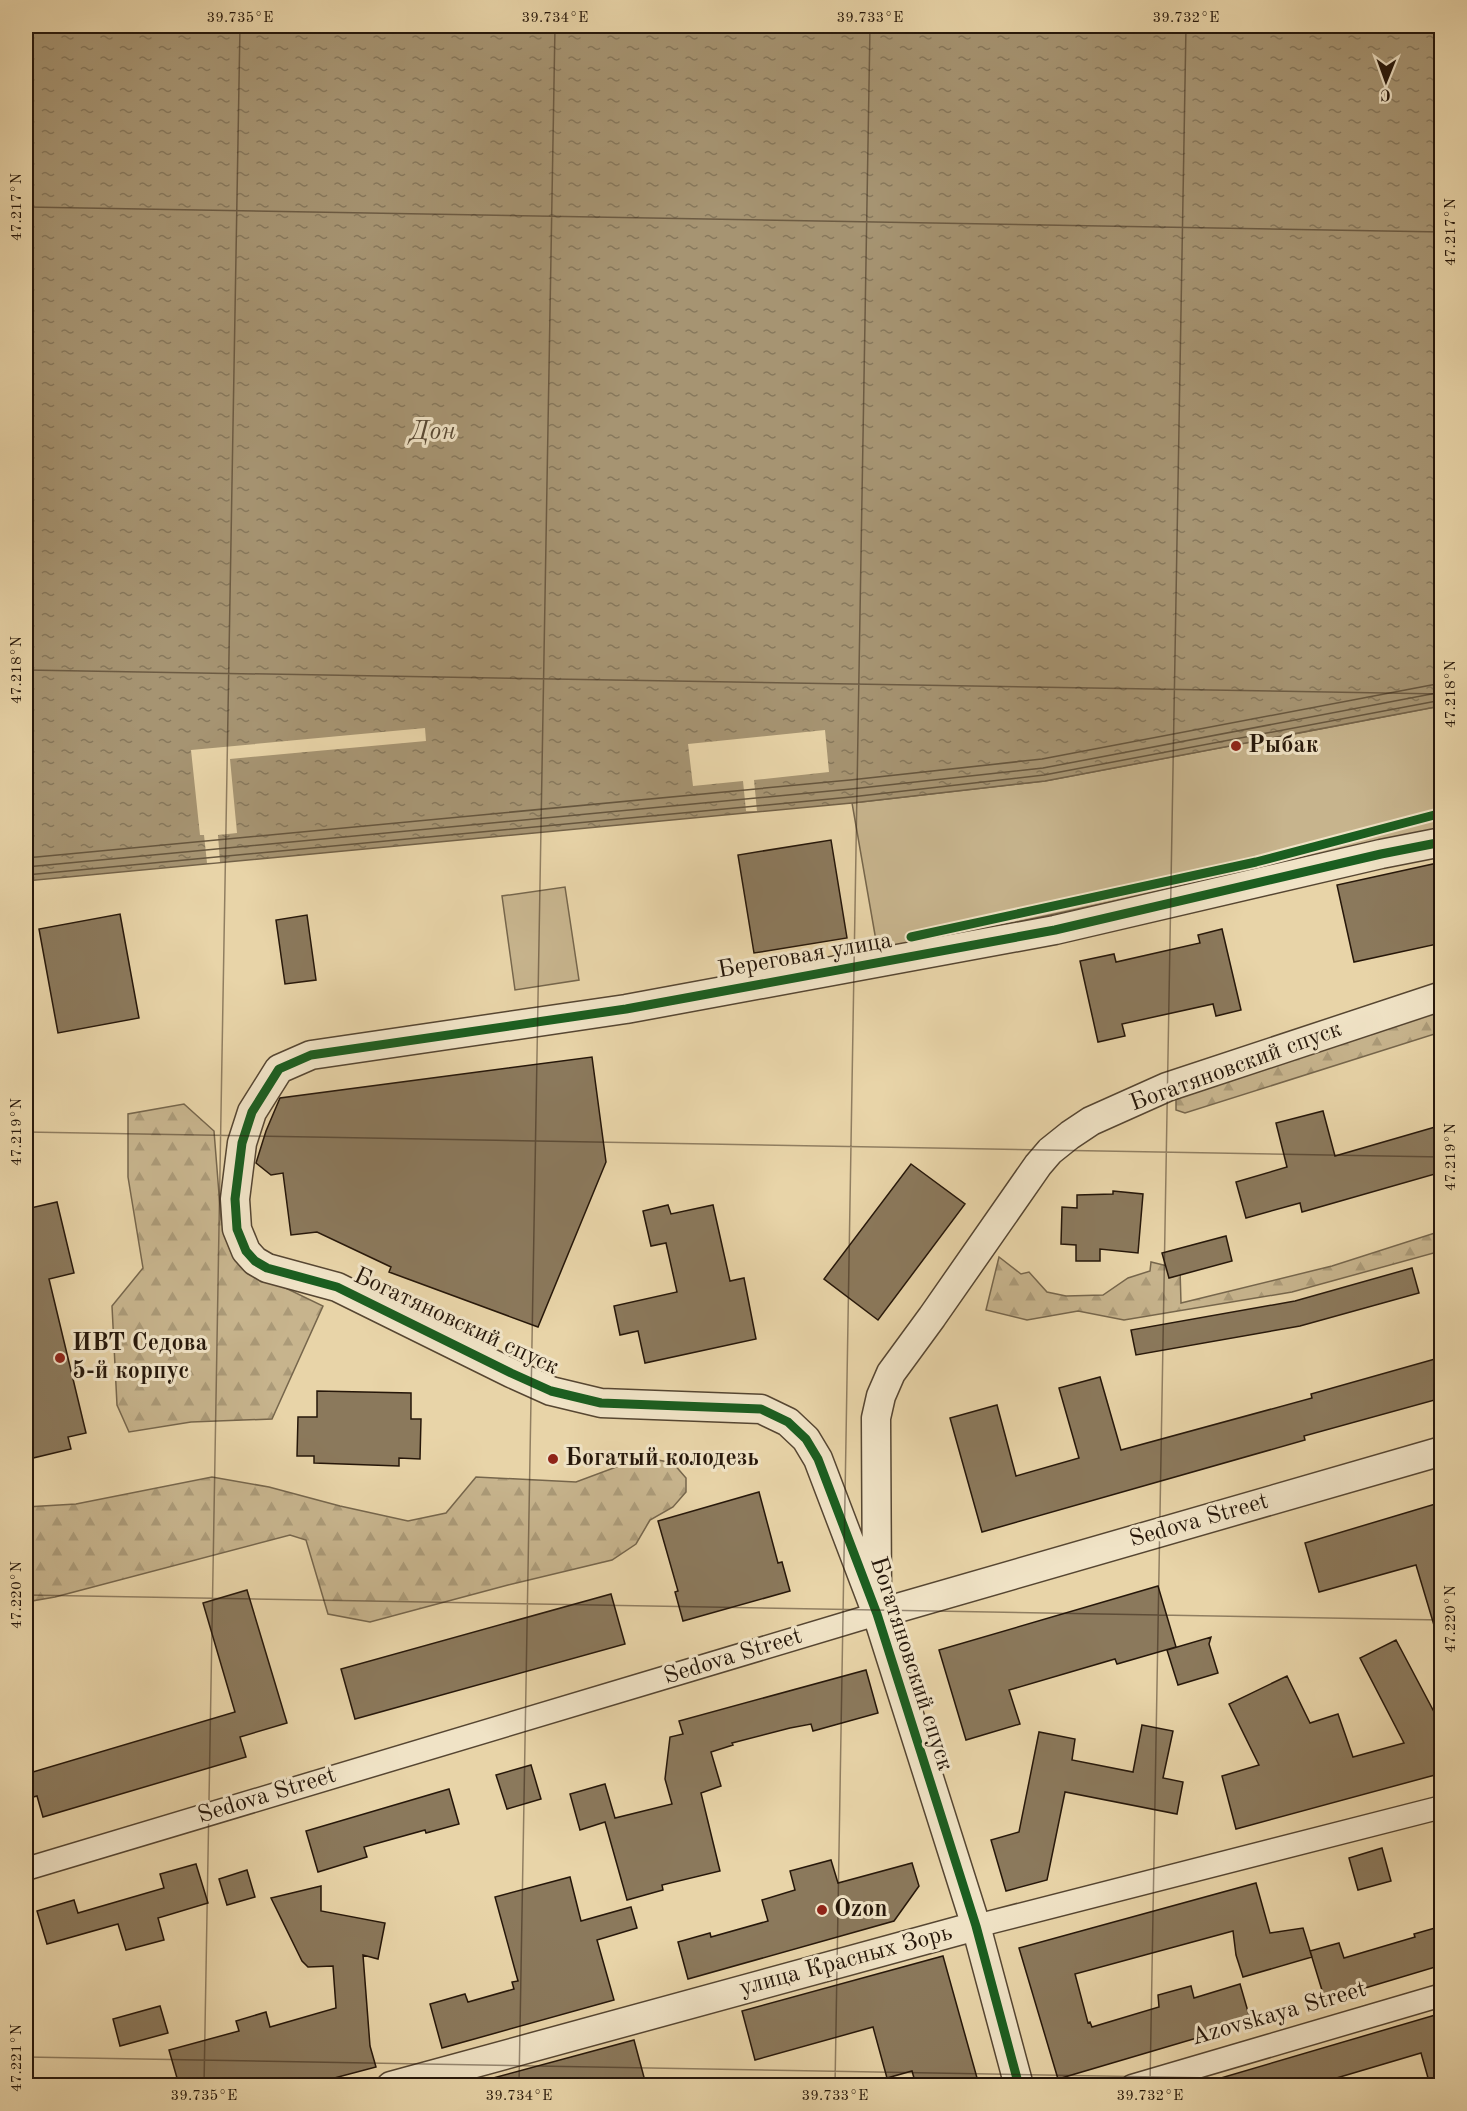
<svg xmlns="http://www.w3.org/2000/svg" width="1467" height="2111" viewBox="0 0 1467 2111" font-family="'Old Standard TT',serif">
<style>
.forest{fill:url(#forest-firs);stroke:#76664c;stroke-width:1.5}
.park{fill:#c7b48d;stroke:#76664c;stroke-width:1.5}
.water{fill:url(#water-ripples);stroke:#736248;stroke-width:1.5}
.pier{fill:#e8d4a8}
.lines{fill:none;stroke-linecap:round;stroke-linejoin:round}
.shore{stroke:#66563e;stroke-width:1.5}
.building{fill:#8b795c;stroke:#26170a;stroke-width:1.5}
.minor-casing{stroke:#564632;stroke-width:25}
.tertiary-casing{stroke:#564632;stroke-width:31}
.minor{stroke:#f0e3c6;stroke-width:22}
.tertiary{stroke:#f0e3c6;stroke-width:28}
.cycleway-casing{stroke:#f0e3c6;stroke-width:13}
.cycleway{stroke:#1b5e20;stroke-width:9}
.ticks{fill:none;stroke:#26170a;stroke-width:1.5;stroke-opacity:0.45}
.poi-dot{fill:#8f2418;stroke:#f0e3c6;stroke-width:2}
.labels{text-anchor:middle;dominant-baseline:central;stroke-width:6;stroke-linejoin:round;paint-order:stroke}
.poi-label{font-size:24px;font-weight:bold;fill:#26170a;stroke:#f0e3c6;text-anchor:start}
.street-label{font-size:24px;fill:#26170a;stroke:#f0e3c6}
.water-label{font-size:26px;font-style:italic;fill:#594934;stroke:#f0e3c6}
.neatline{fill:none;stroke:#26170a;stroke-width:2}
.ticks-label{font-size:15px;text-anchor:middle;fill:#26170a}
</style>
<defs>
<pattern id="forest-firs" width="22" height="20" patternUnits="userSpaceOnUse" patternTransform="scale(1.5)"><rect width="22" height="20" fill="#c7b48d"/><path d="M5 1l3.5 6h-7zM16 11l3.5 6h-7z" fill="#ab9a78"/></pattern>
<pattern id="water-ripples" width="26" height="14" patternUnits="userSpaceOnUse" patternTransform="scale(1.5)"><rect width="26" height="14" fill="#a69472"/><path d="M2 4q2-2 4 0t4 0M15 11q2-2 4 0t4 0" fill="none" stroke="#87785c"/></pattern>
</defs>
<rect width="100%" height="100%" fill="#e8d4a8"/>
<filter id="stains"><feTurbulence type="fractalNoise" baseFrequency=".00333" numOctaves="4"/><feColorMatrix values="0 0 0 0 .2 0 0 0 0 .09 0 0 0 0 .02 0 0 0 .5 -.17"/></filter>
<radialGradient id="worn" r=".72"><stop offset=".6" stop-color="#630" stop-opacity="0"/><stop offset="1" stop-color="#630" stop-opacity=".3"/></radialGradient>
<!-- forest -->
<path class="forest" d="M 1441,1007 L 1441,1032 L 1185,1113 L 1176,1110 L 1176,1095 Z
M 184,1104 L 214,1131 L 221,1219 L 235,1257 L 269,1280 L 323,1306 L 272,1419 L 191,1422 L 129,1432 L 117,1405 L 112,1306 L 143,1268 L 128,1177 L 128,1114 Z
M 1441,1231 L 1441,1251 L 1292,1292 L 1124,1320 L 1078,1311 L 1027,1320 L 986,1310 L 999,1257 L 1021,1274 L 1029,1272 L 1047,1292 L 1066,1296 L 1103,1295 L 1128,1278 L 1150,1271 L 1151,1262 L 1180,1269 L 1181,1303 L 1332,1266 Z
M 643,1457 L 673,1463 L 686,1478 L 686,1492 L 673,1507 L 650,1520 L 636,1544 L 612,1560 L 508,1585 L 370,1622 L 328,1614 L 306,1540 L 290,1535 L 55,1597 L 26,1602 L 26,1507 L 76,1504 L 212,1477 L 269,1487 L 340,1506 L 408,1521 L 446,1513 L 476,1477 L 576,1482 Z"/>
<!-- park -->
<path class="park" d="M 1441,706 L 1441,831 L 878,952 L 852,803 L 1045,781 Z
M 565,887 L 579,980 L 515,990 L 502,896 Z"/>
<!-- water -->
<path class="water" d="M 26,26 L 1441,26 L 1441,706 L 1045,781 L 852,803 L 26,881 Z"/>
<!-- pier -->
<path class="pier" d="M 425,728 L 426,741 L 230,759 L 237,833 L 218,835 L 220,862 L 207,863 L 204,835 L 200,835 L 191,750 Z
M 825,730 L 829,772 L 754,780 L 757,811 L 746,811 L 743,781 L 693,786 L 688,744 Z"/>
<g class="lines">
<!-- shore -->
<path class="shore" d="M 26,858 L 850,780 L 1042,759 L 1442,683
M 26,867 L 851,789 L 1043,768 L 1442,692
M 26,875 L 851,797 L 1044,775 L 1442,700"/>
</g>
<!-- building -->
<path class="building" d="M 831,840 L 847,938 L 754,953 L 738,855 Z
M 1442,862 L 1442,943 L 1354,962 L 1337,885 Z
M 120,914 L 139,1018 L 58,1033 L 39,929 Z
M 307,915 L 316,980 L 285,984 L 276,920 Z
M 1222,929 L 1241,1010 L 1216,1016 L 1213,1004 L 1122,1024 L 1125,1036 L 1098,1042 L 1080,961 L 1114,954 L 1116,962 L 1200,943 L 1198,935 Z
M 592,1057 L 606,1162 L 538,1327 L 389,1272 L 391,1267 L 317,1232 L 291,1235 L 283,1173 L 271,1175 L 256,1163 L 266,1131 L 280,1098 Z
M 1323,1111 L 1335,1156 L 1442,1125 L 1442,1172 L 1302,1212 L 1300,1203 L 1246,1218 L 1236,1182 L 1287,1167 L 1276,1123 Z
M 911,1164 L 965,1204 L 878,1320 L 824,1279 Z
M 1113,1191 L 1143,1194 L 1138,1253 L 1100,1249 L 1100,1261 L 1076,1261 L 1076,1245 L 1061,1244 L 1062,1207 L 1077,1208 L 1077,1195 L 1113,1194 Z
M 57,1202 L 74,1273 L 49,1279 L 86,1433 L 68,1437 L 71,1449 L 33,1458 L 30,1446 L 26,1448 L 26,1209 Z
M 668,1205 L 671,1214 L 713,1205 L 730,1281 L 744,1278 L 756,1339 L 645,1363 L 638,1331 L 620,1335 L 614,1306 L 677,1292 L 666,1243 L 651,1246 L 643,1211 Z
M 1226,1236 L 1232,1261 L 1169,1278 L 1162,1253 Z
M 1412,1268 L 1419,1293 L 1300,1326 L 1136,1355 L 1131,1330 L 1295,1301 Z
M 1442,1357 L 1442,1398 L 1304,1436 L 1305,1440 L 982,1532 L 950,1418 L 997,1405 L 1016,1476 L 1079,1458 L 1059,1388 L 1100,1377 L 1121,1450 L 1312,1398 L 1311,1394 Z
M 317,1391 L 411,1393 L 411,1419 L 421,1419 L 420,1459 L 399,1458 L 399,1466 L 314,1463 L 314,1456 L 297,1456 L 298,1417 L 317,1417 Z
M 759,1492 L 778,1563 L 782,1562 L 790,1591 L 683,1621 L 675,1592 L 678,1591 L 658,1521 Z
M 1442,1502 L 1442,1631 L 1436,1632 L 1416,1565 L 1319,1592 L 1305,1543 Z
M 1158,1586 L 1176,1647 L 1117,1664 L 1115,1659 L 1009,1690 L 1020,1724 L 966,1740 L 939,1650 Z
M 247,1590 L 287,1723 L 240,1737 L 246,1757 L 43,1817 L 37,1796 L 26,1799 L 26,1774 L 235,1712 L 203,1603 Z
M 611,1594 L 625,1644 L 355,1719 L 341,1669 Z
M 1211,1637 L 1209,1644 L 1218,1673 L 1178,1685 L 1167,1650 Z
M 1396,1640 L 1442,1727 L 1442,1771 L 1435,1775 L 1236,1829 L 1222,1776 L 1259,1765 L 1229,1704 L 1287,1676 L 1310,1723 L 1338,1714 L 1353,1757 L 1404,1743 L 1360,1658 Z
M 866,1670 L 878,1713 L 813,1731 L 811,1724 L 790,1728 L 732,1743 L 733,1745 L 711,1752 L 721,1786 L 701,1793 L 720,1871 L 662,1885 L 663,1890 L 627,1900 L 605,1822 L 580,1830 L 570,1794 L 605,1784 L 615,1818 L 672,1804 L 665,1779 L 670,1737 L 683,1734 L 679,1721 Z
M 1142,1725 L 1173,1731 L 1163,1778 L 1183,1782 L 1177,1814 L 1065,1792 L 1047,1880 L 1006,1891 L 991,1840 L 1019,1832 L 1039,1732 L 1075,1739 L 1072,1760 L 1133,1772 Z
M 531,1765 L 541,1799 L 507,1809 L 496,1775 Z
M 449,1789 L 459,1824 L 426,1833 L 425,1830 L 364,1847 L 367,1857 L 318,1872 L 306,1831 Z
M 1382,1848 L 1391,1881 L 1358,1890 L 1349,1858 Z
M 831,1860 L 838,1883 L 912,1863 L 919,1886 L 894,1921 L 688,1979 L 678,1942 L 710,1933 L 711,1937 L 768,1921 L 762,1900 L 795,1890 L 790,1871 Z
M 196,1864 L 208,1903 L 158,1918 L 164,1940 L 126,1950 L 118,1924 L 47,1944 L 37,1911 L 74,1900 L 78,1913 L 164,1888 L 160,1874 Z
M 247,1870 L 255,1897 L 227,1905 L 219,1879 Z
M 570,1877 L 581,1921 L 631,1907 L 637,1928 L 597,1940 L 614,2000 L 442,2048 L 430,2004 L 465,1994 L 468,2002 L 514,1989 L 512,1982 L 518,1981 L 495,1897 Z
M 1256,1883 L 1270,1933 L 1303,1928 L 1312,1957 L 1243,1977 L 1236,1955 L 1233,1931 L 1075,1974 L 1088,2023 L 1090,2022 L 1092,2027 L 1159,2007 L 1158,1995 L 1191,1986 L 1194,1998 L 1240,1984 L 1251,2022 L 1058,2079 L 1019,1948 Z
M 321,1886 L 321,1911 L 385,1923 L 378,1959 L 363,1955 L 370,2046 L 376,2067 L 308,2085 L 179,2085 L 169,2050 L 239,2031 L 236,2021 L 266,2012 L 270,2027 L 336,2008 L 333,1966 L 308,1967 L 302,1961 L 271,1898 Z
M 1442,1926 L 1442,1965 L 1325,2000 L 1310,1951 L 1339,1943 L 1344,1958 L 1415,1937 L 1414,1934 Z
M 943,1956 L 979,2085 L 916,2085 L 912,2071 L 887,2078 L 873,2027 L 755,2060 L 742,2011 Z
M 160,2006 L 168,2033 L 120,2046 L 113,2019 Z
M 1442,2013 L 1442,2085 L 1430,2085 L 1421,2053 L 1313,2085 L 1215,2085 L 1214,2080 Z
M 634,2040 L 645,2081 L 627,2085 L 494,2085 L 493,2078 Z"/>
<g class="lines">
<!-- minor casing -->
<g class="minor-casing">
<path id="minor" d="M 26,1869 L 877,1614
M 976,1926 L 1442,1807
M 1132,2086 L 1442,1995"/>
</g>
<!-- tertiary casing -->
<g class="tertiary-casing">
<path id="tertiary" d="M 877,1597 L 876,1418 L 881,1396 L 891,1373 L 932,1317 L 1038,1165 L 1050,1151 L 1070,1135 L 1091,1121 L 1167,1087 L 1442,996
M 877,1614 L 1442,1451
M 391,2086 L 976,1926
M 1019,2086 L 976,1926 L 877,1614 L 818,1459 L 806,1439 L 788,1422 L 761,1409 L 601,1403 L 551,1391 L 511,1373 L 337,1287 L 267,1268 L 255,1261 L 246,1251 L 237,1229 L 235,1199 L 242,1143 L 252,1112 L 279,1069 L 311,1055 L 626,1009 L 1055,930 L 1381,854 L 1442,842"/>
</g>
<!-- minor -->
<use href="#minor" class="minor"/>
<!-- tertiary -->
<use href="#tertiary" class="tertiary"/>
<!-- cycleway casing -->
<g class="cycleway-casing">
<path id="cycleway" d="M 911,937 L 1256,862 L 1442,813
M 1019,2086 L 976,1926 L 877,1614 L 818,1459 L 806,1439 L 788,1422 L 761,1409 L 601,1403 L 551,1391 L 511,1373 L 337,1287 L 267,1268 L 255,1261 L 246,1251 L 237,1229 L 235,1199 L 242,1143 L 252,1112 L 279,1069 L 311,1055 L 626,1009 L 1055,930 L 1381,854 L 1442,842"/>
</g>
<!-- cycleway -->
<use href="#cycleway" class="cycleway"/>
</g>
<!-- ticks -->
<path class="ticks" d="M 26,207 L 1442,232M 26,670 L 1442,694M 26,1132 L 1442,1157M 26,1595 L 1442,1620M 26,2057 L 1442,2082M 204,2086 L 240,26M 519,2086 L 555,26M 835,2086 L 870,26M 1150,2086 L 1186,26"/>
<!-- markers -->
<g class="poi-dot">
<circle cx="1236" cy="746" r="6"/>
<circle cx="60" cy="1358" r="6"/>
<circle cx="553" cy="1459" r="6"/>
<circle cx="822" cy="1910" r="6"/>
</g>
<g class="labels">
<!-- poi labels -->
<g class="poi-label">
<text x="1248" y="746">Рыбак</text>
<text x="72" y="1344">ИВТ Седова<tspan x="72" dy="28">5-й корпус</tspan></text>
<text x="565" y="1459">Богатый колодезь</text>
<text x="834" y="1910">Ozon</text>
</g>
<!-- street labels -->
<g class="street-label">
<text transform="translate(805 956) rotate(-10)">Береговая улица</text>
<text transform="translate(1236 1067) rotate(-20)">Богатяновский спуск</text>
<text transform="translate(456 1322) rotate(25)">Богатяновский спуск</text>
<text transform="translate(1199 1521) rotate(-16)">Sedova Street</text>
<text transform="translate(733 1657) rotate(-17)">Sedova Street</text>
<text transform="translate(911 1664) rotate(72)">Богатяновский спуск</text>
<text transform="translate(267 1796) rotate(-17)">Sedova Street</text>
<text transform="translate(846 1961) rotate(-15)">улица Красных Зорь</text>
<text transform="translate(1279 2014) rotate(-16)">Azovskaya Street</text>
</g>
<!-- water labels -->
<g class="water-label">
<text x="433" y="432">Дон</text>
</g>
</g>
<!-- margin -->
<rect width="1467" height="2111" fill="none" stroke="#e8d4a8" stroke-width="66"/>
<!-- north arrow -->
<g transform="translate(1386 81) rotate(181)" stroke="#f0e3c6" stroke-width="4.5" paint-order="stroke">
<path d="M0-4.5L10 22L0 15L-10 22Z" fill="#26170a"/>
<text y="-9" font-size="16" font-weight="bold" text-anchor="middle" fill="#26170a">С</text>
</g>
<rect x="33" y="33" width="1401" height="2045" class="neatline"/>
<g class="ticks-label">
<text x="240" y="22">39.735°E</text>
<text x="555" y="22">39.734°E</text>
<text x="870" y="22">39.733°E</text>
<text x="1186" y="22">39.732°E</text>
<text transform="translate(16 207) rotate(-90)" y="5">47.217°N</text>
<text transform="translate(1450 232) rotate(-90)" y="5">47.217°N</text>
<text transform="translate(16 670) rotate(-90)" y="5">47.218°N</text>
<text transform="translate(1450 694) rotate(-90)" y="5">47.218°N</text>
<text transform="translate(16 1132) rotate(-90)" y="5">47.219°N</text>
<text transform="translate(1450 1157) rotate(-90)" y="5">47.219°N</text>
<text transform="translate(16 1595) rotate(-90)" y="5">47.220°N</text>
<text transform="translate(1450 1619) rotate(-90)" y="5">47.220°N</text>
<text transform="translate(16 2058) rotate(-90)" y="5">47.221°N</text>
<text x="204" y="2100">39.735°E</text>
<text x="519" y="2100">39.734°E</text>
<text x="835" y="2100">39.733°E</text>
<text x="1150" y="2100">39.732°E</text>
</g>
<rect width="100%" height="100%" filter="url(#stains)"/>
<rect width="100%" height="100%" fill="url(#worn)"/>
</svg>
